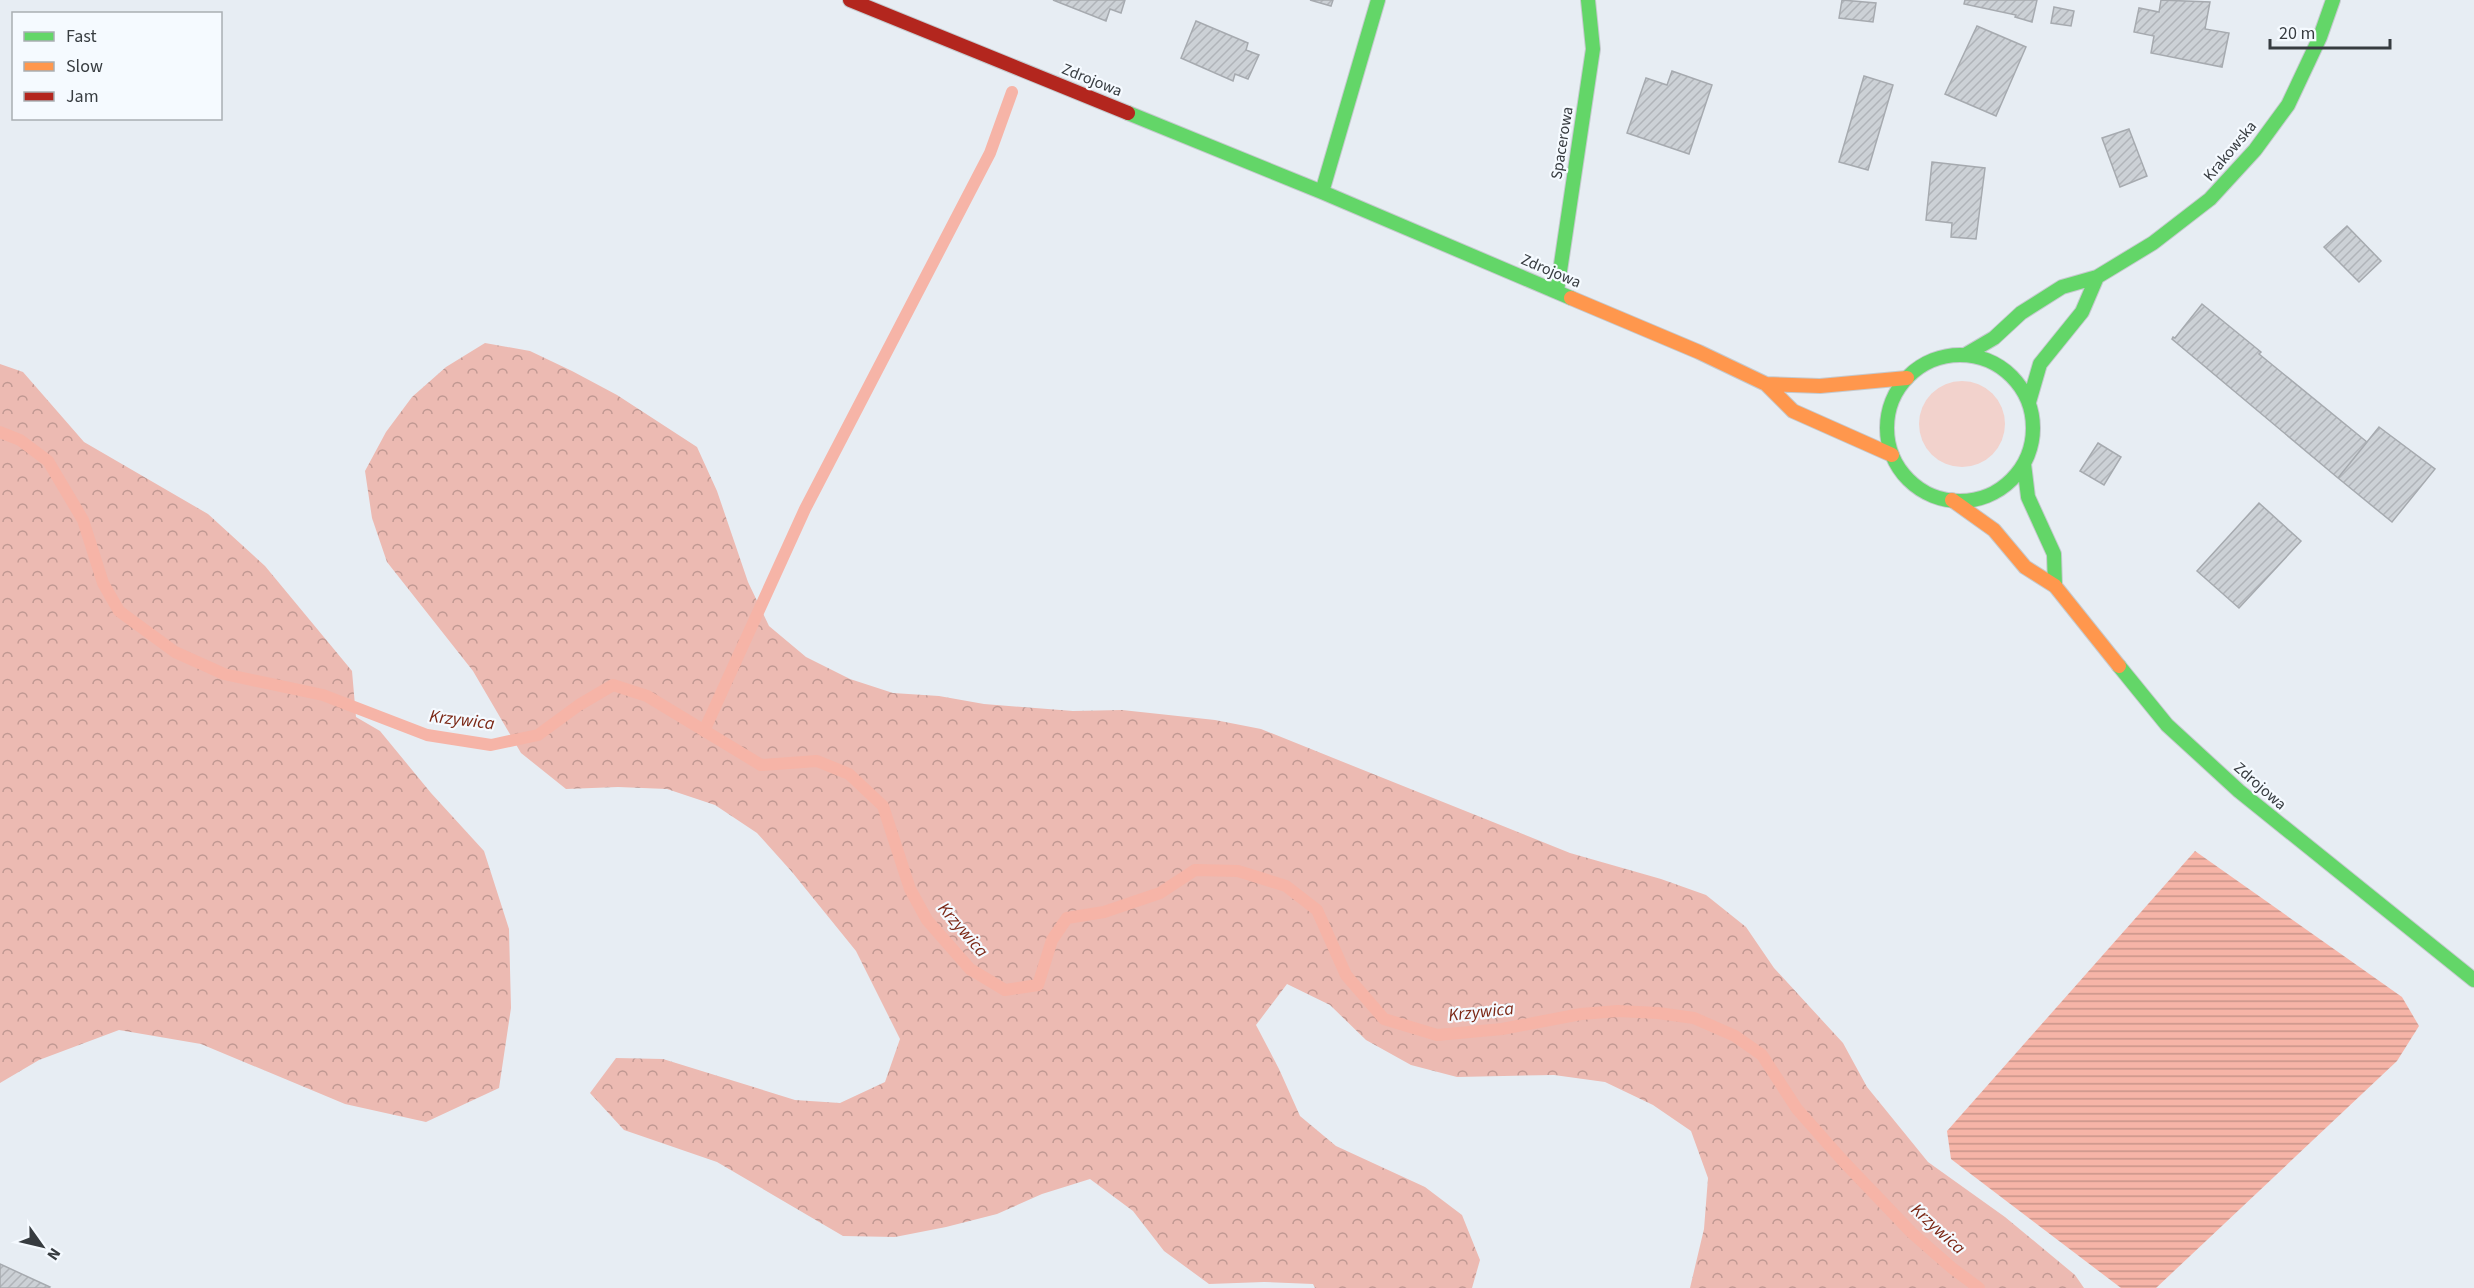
<svg xmlns="http://www.w3.org/2000/svg" width="2474" height="1288" viewBox="0 0 2474 1288" font-family="'Source Sans 3',sans-serif">
<style>
.green{fill:#f2d2cc}
.forest{fill:url(#forest-crowns)}
.water{fill:url(#water-rules)}
.lines{fill:none;stroke-linecap:round;stroke-linejoin:round}
.stream{stroke:#f6b4a7;stroke-width:12}
.building{fill:url(#building-hatch);stroke:#a6aaaf;stroke-width:1.5}
.fast-casing{stroke:#c5cace;stroke-width:16}
.slow-casing{stroke:#c5cace;stroke-width:16}
.jam-casing{stroke:#c5cace;stroke-width:16}
.fast{stroke:#63d668;stroke-width:14}
.slow{stroke:#ff974d;stroke-width:14}
.jam{stroke:#b3261e;stroke-width:14}
.labels{text-anchor:middle;dominant-baseline:central;stroke-width:4.5;stroke-linejoin:round;paint-order:stroke}
.street-label{font-size:16px;fill:#373c40;stroke:#f5faff}
.water-label{font-size:18px;font-style:italic;fill:#7b2715;stroke:#f5faff}
</style>
<defs>
<pattern id="forest-crowns" width="20" height="18" patternUnits="userSpaceOnUse" patternTransform="scale(1.5)"><rect width="20" height="18" fill="#ecbab2"/><path d="M2 6a3 3 0 1 1 6 0M12 15a3 3 0 1 1 6 0" fill="none" stroke="#c09892"/></pattern>
<pattern id="water-rules" width="6" height="5" patternUnits="userSpaceOnUse" patternTransform="scale(1.5)"><rect width="6" height="5" fill="#f6b4a7"/><path d="M0 2.5h6" fill="none" stroke="#c89489"/></pattern>
<pattern id="building-hatch" width="6" height="6" patternUnits="userSpaceOnUse" patternTransform="scale(1.5)"><rect width="6" height="6" fill="#ccd1d6"/><path d="M-1 1l2-2M0 6l6-6M5 7l2-2" fill="none" stroke="#b0b4b9"/></pattern>
</defs>
<rect width="100%" height="100%" fill="#e7edf3"/>
<!-- green -->
<path class="green" d="M1919 424a43 43 0 1 1 86 0a43 43 0 1 1-86 0Z"/>
<!-- forest -->
<path class="forest" d="M 485,343 L 530,351 L 572,371 L 617,395 L 697,447 L 717,491 L 748,582 L 769,626 L 806,657 L 850,679 L 893,693 L 939,696 L 984,704 L 1073,711 L 1122,710 L 1215,720 L 1261,729 L 1570,853 L 1661,879 L 1706,895 L 1746,927 L 1774,968 L 1843,1043 L 1867,1087 L 1928,1162 L 2005,1217 L 2075,1275 L 2084,1288 L 1690,1288 L 1704,1229 L 1708,1178 L 1691,1131 L 1653,1105 L 1605,1082 L 1554,1075 L 1457,1077 L 1411,1065 L 1366,1040 L 1330,1005 L 1287,984 L 1256,1025 L 1279,1069 L 1300,1116 L 1336,1146 L 1425,1187 L 1462,1215 L 1480,1260 L 1472,1288 L 1315,1288 L 1313,1284 L 1264,1282 L 1209,1284 L 1164,1251 L 1133,1211 L 1090,1179 L 1042,1194 L 997,1214 L 946,1227 L 895,1237 L 843,1236 L 717,1162 L 624,1130 L 590,1093 L 616,1058 L 663,1059 L 795,1100 L 840,1103 L 885,1082 L 900,1039 L 856,951 L 792,872 L 757,833 L 715,805 L 667,789 L 618,787 L 566,789 L 521,753 L 473,671 L 387,562 L 372,518 L 365,471 L 386,432 L 412,397 L 446,367 Z
M 0,364 L 23,372 L 84,442 L 208,514 L 265,566 L 352,671 L 356,717 L 380,731 L 431,793 L 484,851 L 509,929 L 511,1008 L 499,1088 L 426,1122 L 345,1104 L 201,1044 L 119,1030 L 39,1060 L 0,1083 Z"/>
<!-- water -->
<path class="water" d="M 2195,851 L 2402,997 L 2419,1026 L 2397,1061 L 2156,1288 L 2121,1288 L 1951,1159 L 1947,1131 Z"/>
<g class="lines">
<!-- stream -->
<path class="stream" d="M 0,432 L 20,440 L 48,461 L 83,520 L 103,583 L 119,611 L 175,652 L 224,674 L 323,695 L 427,735 L 491,745 L 538,735 L 579,705 L 613,685 L 647,696 L 761,765 L 817,761 L 849,774 L 883,806 L 910,889 L 927,920 L 970,969 L 1005,990 L 1038,985 L 1052,940 L 1067,918 L 1104,912 L 1160,893 L 1195,870 L 1238,871 L 1286,886 L 1317,910 L 1346,975 L 1384,1019 L 1437,1035 L 1502,1029 L 1581,1014 L 1618,1011 L 1658,1013 L 1694,1018 L 1735,1036 L 1762,1055 L 1797,1109 L 1844,1162 L 1912,1233 L 1952,1268 L 1979,1288
M 704,731 L 805,509 L 990,153 L 1012,92"/>
</g>
<!-- building -->
<path class="building" d="M 1053,0 L 1125,0 L 1121,13 L 1110,9 L 1106,21 Z
M 1310,0 L 1333,0 L 1331,6 Z
M 1842,0 L 1876,3 L 1873,22 L 1839,18 Z
M 1965,0 L 2037,0 L 2032,22 L 2015,17 L 2016,15 L 1964,4 Z
M 2161,0 L 2210,2 L 2205,29 L 2229,33 L 2222,67 L 2151,53 L 2154,36 L 2134,32 L 2139,8 L 2159,12 Z
M 2054,7 L 2074,11 L 2071,26 L 2051,23 Z
M 1196,21 L 1248,43 L 1246,50 L 1259,55 L 1248,79 L 1235,74 L 1233,81 L 1181,58 Z
M 1977,26 L 2026,47 L 1996,116 L 1945,94 Z
M 1672,71 L 1712,85 L 1689,154 L 1627,133 L 1646,78 L 1667,85 Z
M 1864,76 L 1893,85 L 1868,170 L 1839,162 Z
M 2129,129 L 2147,176 L 2120,187 L 2102,138 Z
M 1932,162 L 1985,168 L 1976,239 L 1951,237 L 1952,223 L 1926,220 Z
M 2347,226 L 2381,261 L 2359,282 L 2324,247 Z
M 2202,304 L 2261,352 L 2259,354 L 2367,442 L 2338,478 L 2172,339 L 2173,337 L 2175,338 Z
M 2379,427 L 2435,469 L 2392,522 L 2338,478 Z
M 2098,443 L 2121,457 L 2104,485 L 2080,471 Z
M 2259,503 L 2301,541 L 2239,608 L 2197,571 Z
M 0,1264 L 50,1287 L 49,1288 L 0,1288 Z"/>
<g class="lines">
<!-- fast casing -->
<g class="fast-casing">
<path id="fast" d="M 1128,113 L 1322,192 L 1571,298
M 1322,192 L 1378,0
M 1557,291 L 1593,49 L 1588,0
M 1965,355 L 1994,338 L 2021,313 L 2062,287 L 2097,277 L 2153,243 L 2210,199 L 2255,150 L 2288,105 L 2320,37 L 2333,0
M1887 428a73 73 0 1 1 146 0a73 73 0 1 1-146 0Z
M 2029,402 L 2040,364 L 2082,312 L 2097,277
M 2024,464 L 2028,497 L 2054,554 L 2055,586
M 2119,666 L 2167,725 L 2239,791 L 2474,980"/>
</g>
<!-- slow casing -->
<g class="slow-casing">
<path id="slow" d="M 1571,298 L 1699,352 L 1766,384 L 1793,411 L 1892,455
M 1766,384 L 1820,386 L 1907,378
M 1952,500 L 1994,530 L 2025,567 L 2055,586 L 2119,666"/>
</g>
<!-- jam casing -->
<g class="jam-casing">
<path id="jam" d="M 850,0 L 1128,113"/>
</g>
<!-- fast -->
<use href="#fast" class="fast"/>
<!-- slow -->
<use href="#slow" class="slow"/>
<!-- jam -->
<use href="#jam" class="jam"/>
</g>
<g class="labels">
<!-- street labels -->
<g class="street-label">
<text transform="translate(1092 80) rotate(22)">Zdrojowa</text>
<text transform="translate(1562 143) rotate(-81)">Spacerowa</text>
<text transform="translate(2230 151) rotate(-50)">Krakowska</text>
<text transform="translate(1551 271) rotate(23)">Zdrojowa</text>
<text transform="translate(2260 786) rotate(41)">Zdrojowa</text>
</g>
<!-- water labels -->
<g class="water-label">
<text transform="translate(462 720) rotate(7)">Krzywica</text>
<text transform="translate(963 930) rotate(49)">Krzywica</text>
<text transform="translate(1481 1012) rotate(-6)">Krzywica</text>
<text transform="translate(1938 1229) rotate(42)">Krzywica</text>
</g>
</g>
<!-- legend -->
<rect x="12" y="12" width="210" height="108" fill="#f5faff" stroke="#a9aeb3" stroke-width="1.5"/>
<rect x="24" y="32" width="30" height="9" fill="#63d668" stroke="#a9aeb3" stroke-width="1.5"/>
<text x="66" y="42" font-size="18" fill="#373c40">Fast</text>
<rect x="24" y="62" width="30" height="9" fill="#ff974d" stroke="#a9aeb3" stroke-width="1.5"/>
<text x="66" y="72" font-size="18" fill="#373c40">Slow</text>
<rect x="24" y="92" width="30" height="9" fill="#b3261e" stroke="#a9aeb3" stroke-width="1.5"/>
<text x="66" y="102" font-size="18" fill="#373c40">Jam</text>
<!-- north arrow -->
<g transform="translate(42 1246) rotate(124)" stroke="#f5faff" stroke-width="4.5" paint-order="stroke">
<path d="M0-4.5L10 22L0 15L-10 22Z" fill="#373c40"/>
<text y="-9" font-size="16" font-weight="bold" text-anchor="middle" fill="#373c40">N</text>
</g>
<!-- scale -->
<path d="M2270 39v9h120v-9" fill="none" stroke="#373c40" stroke-width="3"/>
<text x="2279" y="39" font-size="18" fill="#373c40" stroke="#f5faff" stroke-width="4.5" paint-order="stroke">20 m</text>
</svg>
